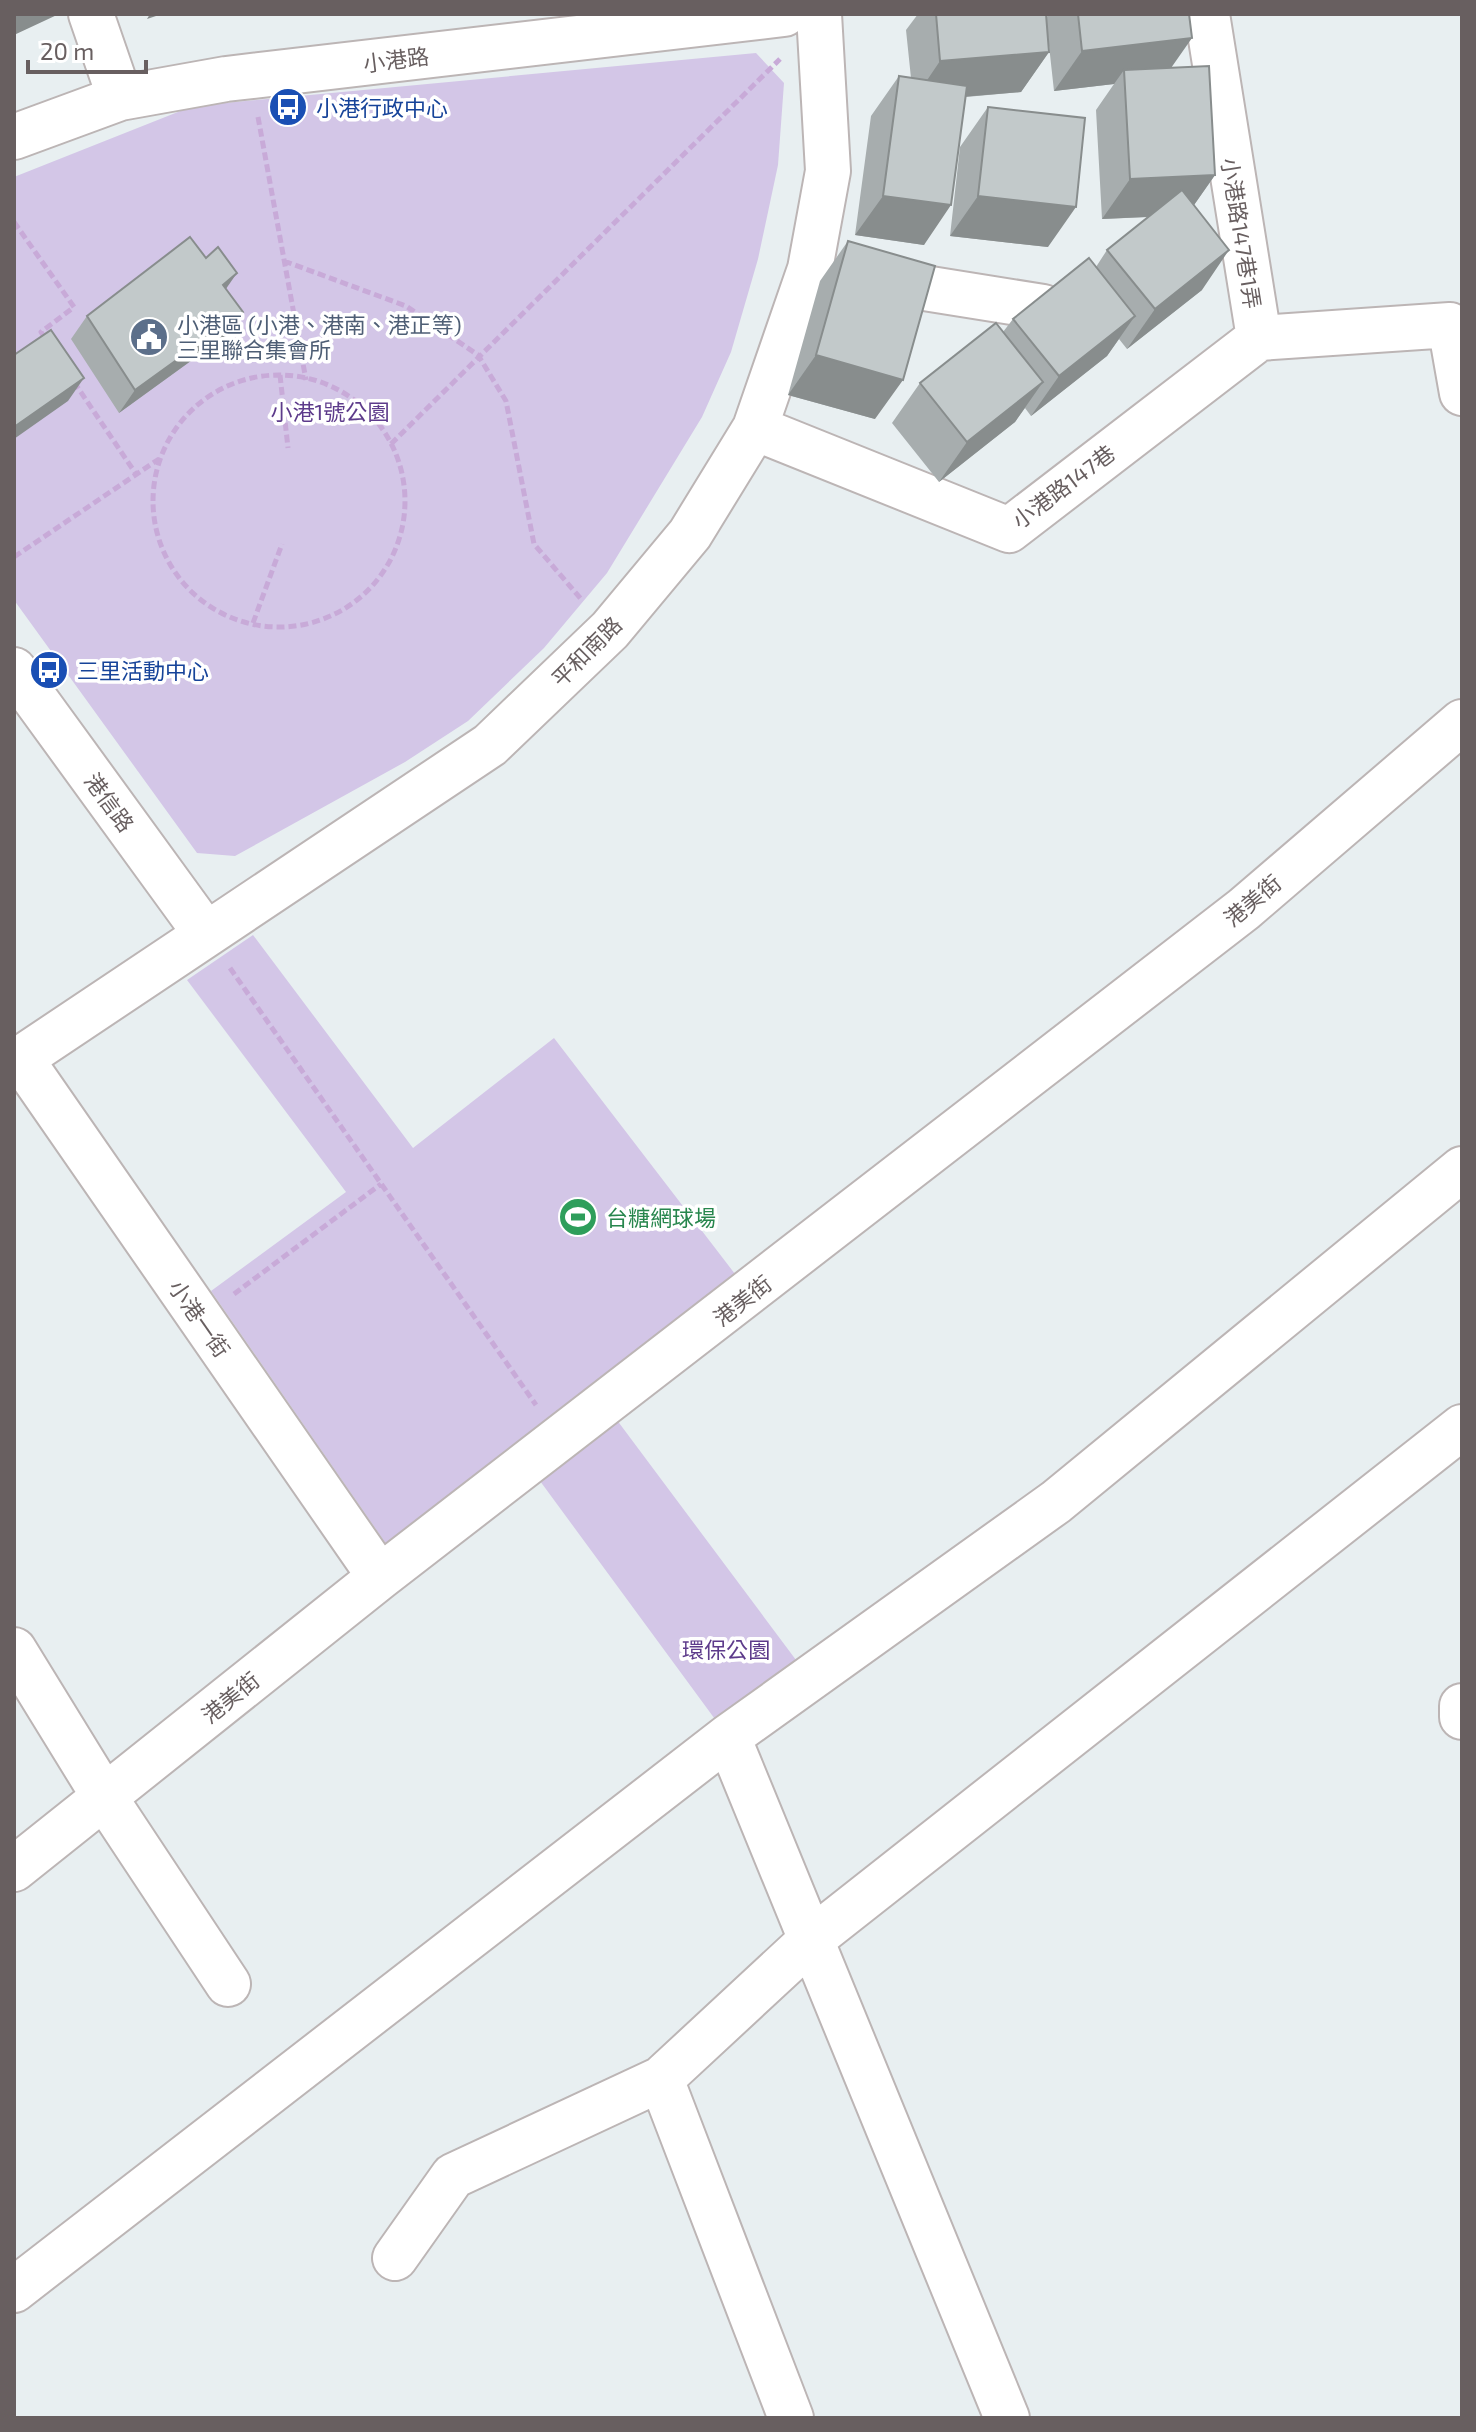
<svg xmlns="http://www.w3.org/2000/svg" width="1476" height="2432" viewBox="0 0 1476 2432" font-family="'Exo 2','Noto Sans TC',sans-serif">
<style>
.green{fill:#d3c6e7}
.lines{fill:none;stroke-linecap:round;stroke-linejoin:round}
.minor-casing{stroke:#bcb5b5;stroke-width:48}
.path{stroke:#c8aad8;stroke-width:5;stroke-dasharray:8 4;stroke-linecap:butt}
.minor{stroke:#fff;stroke-width:44}
.wall{fill:#a7adae}
.shaded-wall{fill:#888d8d}
.building{fill:#c2c9ca;stroke:#888d8d;stroke-width:2}
.labels{text-anchor:middle;dominant-baseline:central;stroke-width:7;stroke-linejoin:round;paint-order:stroke}
.street-label{font-size:22px;fill:#685f60;stroke:#fff}
.transit-label{font-size:22px;fill:#164399;stroke:#fff;text-anchor:start}
.service-label{font-size:22px;fill:#4e5e75;stroke:#fff;text-anchor:start}
.park-label{font-size:22px;fill:#5d3b8b;stroke:#fff}
.leisure-label{font-size:22px;fill:#27864d;stroke:#fff;text-anchor:start}
</style>
<rect width="100%" height="100%" fill="#e8eff1"/>
<!-- green -->
<path class="green" d="M 756,53 L 784,83 L 778,165 L 758,259 L 731,352 L 702,417 L 607,573 L 544,648 L 468,721 L 405,762 L 235,856 L 197,853 L 14,600 L 14,177 L 193,106 Z
M 253,935 L 413,1148 L 554,1038 L 745,1287 L 599,1396 L 799,1664 L 720,1726 L 518,1451 L 391,1551 L 211,1291 L 346,1192 L 187,980 Z"/>
<g class="lines">
<!-- minor casing -->
<g class="minor-casing">
<path id="minor" d="M 91,14 L 120,98
M 1207,14 L 1259,338
M 14,137 L 120,98 L 226,79 L 784,14
M 868,279 L 1043,307
M 1259,338 L 1450,325 L 1462,393
M 755,428 L 1009,530 L 1259,338
M 14,670 L 206,934
M 21,1059 L 380,1577
M 14,1063 L 490,745 L 610,630 L 690,534 L 755,428 L 810,269 L 828,171 L 819,14
M 14,1650 L 105,1798 L 228,1984
M 1462,1706 L 1462,1717
M 728,1737 L 1007,2418
M 14,1869 L 380,1577 L 1244,909 L 1462,722
M 395,2258 L 453,2176 L 661,2079
M 14,2290 L 728,1737 L 1056,1502 L 1462,1169
M 791,2418 L 661,2079 L 812,1939 L 1462,1427"/>
</g>
<!-- path -->
<path class="path" d="M 258,117 L 306,380
M 14,222 L 74,307 L 41,332 L 46,340
M 284,261 L 406,306 L 478,355 L 506,401 L 534,544 L 581,599
M 280,375 L 288,448
M153 501a126 126 0 1 1 252 0a126 126 0 1 1-252 0Z
M 74,382 L 136,474
M 391,444 L 780,59
M 14,557 L 159,459
M 253,623 L 282,544
M 230,968 L 536,1405
M 234,1294 L 381,1184"/>
<!-- minor -->
<use href="#minor" class="minor"/>
</g>
<!-- wall -->
<path class="wall" d="M 918,14 L 1046,14 L 1049,52 L 1021,92 L 966,97 L 924,245 L 855,235 L 871,116 L 899,76 L 911,78 L 906,30 Z
M 1049,14 L 1189,14 L 1171,68 L 1215,175 L 1194,205 L 1202,290 L 1127,349 L 1119,339 L 1107,356 L 1031,416 L 1025,408 L 1015,422 L 939,482 L 892,423 L 920,383 L 1003,332 L 1013,319 L 1096,267 L 1107,250 L 1149,217 L 1102,219 L 1096,110 L 1114,84 L 1054,91 L 1046,18 Z
M 988,107 L 1048,247 L 950,236 L 960,147 Z
M 848,241 L 875,419 L 788,395 L 820,281 Z
M 226,289 L 228,334 L 119,413 L 71,339 L 87,316 Z"/>
<!-- shaded-wall -->
<path class="shaded-wall" d="M 14,14 L 59,14 L 14,35 Z
M 150,14 L 162,14 L 147,19 Z
M 1192,38 L 1164,78 L 1124,70 L 1114,84 L 1054,91 L 1082,51 Z
M 1049,52 L 1021,92 L 913,101 L 940,61 Z
M 1215,175 L 1187,215 L 1102,219 L 1130,179 Z
M 883,196 L 951,205 L 924,245 L 855,235 Z
M 978,196 L 1076,207 L 1048,247 L 950,236 Z
M 1229,250 L 1202,290 L 1127,349 L 1155,309 Z
M 237,273 L 221,296 L 223,285 Z
M 243,312 L 228,334 L 119,413 L 135,390 Z
M 1135,316 L 1107,356 L 1031,416 L 1059,376 Z
M 816,355 L 903,380 L 875,419 L 788,395 Z
M 84,378 L 68,401 L 14,439 L 14,427 Z
M 1043,382 L 1015,422 L 939,482 L 967,442 Z"/>
<!-- building -->
<path class="building" d="M 936,14 L 1046,14 L 1049,52 L 940,61 Z
M 1078,14 L 1189,14 L 1192,38 L 1082,51 Z
M 1209,66 L 1215,175 L 1130,179 L 1124,70 Z
M 899,76 L 967,86 L 951,205 L 883,196 Z
M 988,107 L 1085,118 L 1076,207 L 978,196 Z
M 1182,190 L 1229,250 L 1155,309 L 1107,250 Z
M 190,237 L 206,258 L 218,247 L 237,273 L 223,285 L 243,312 L 135,390 L 87,316 Z
M 848,241 L 935,266 L 903,380 L 816,355 Z
M 1089,258 L 1135,316 L 1059,376 L 1013,319 Z
M 996,323 L 1043,382 L 967,442 L 920,383 Z
M 51,330 L 84,378 L 14,427 L 14,355 Z"/>
<!-- icons -->
<defs>
<g id="bus-disc" transform="scale(2)"><circle r="9.5" fill="#1a4fb4" stroke="#fff"/><path d="M-5-6H5V4H4V6H2V4H-2V6H-4V4H-5ZM-3.5-4V0h7V-4ZM-3.5 1.2v1.5H-2V1.2ZM2 1.2v1.5H3.5V1.2Z" fill="#fff"/></g>
<g id="civic-disc" transform="scale(2)"><circle r="9.5" fill="#5c6f8a" stroke="#fff"/><path d="M-.6-6.5H3V-4.5H.6V-3L4-1V1h2V6H-6V1h2V-1L-.6-3ZM-1.2 2.5V6h2.4V2.5Z" fill="#fff"/></g>
<g id="stadium-disc" transform="scale(2)"><circle r="9.5" fill="#2e9e5b" stroke="#fff"/><path d="M0-5a6.5 5 0 1 0 0 10a6.5 5 0 1 0 0-10ZM-3.5-1.8h7v3.6h-7Z" fill="#fff"/></g>
</defs>
<g fill-rule="evenodd">
<use href="#bus-disc" x="288" y="107"/>
<use href="#civic-disc" x="149" y="337"/>
<use href="#bus-disc" x="49" y="670"/>
<use href="#stadium-disc" x="578" y="1217"/>
</g>
<g class="labels">
<!-- street labels -->
<g class="street-label">
<text transform="translate(396 59) rotate(-7)">小港路</text>
<text transform="translate(1242 233) rotate(81)">小港路147巷1弄</text>
<text transform="translate(1063 486) rotate(-37)">小港路147巷</text>
<text transform="translate(586 651) rotate(-45)">平和南路</text>
<text transform="translate(110 802) rotate(54)">港信路</text>
<text transform="translate(1252 900) rotate(-40)">港美街</text>
<text transform="translate(742 1300) rotate(-38)">港美街</text>
<text transform="translate(200 1318) rotate(55)">小港一街</text>
<text transform="translate(230 1697) rotate(-39)">港美街</text>
</g>
<!-- transit labels -->
<g class="transit-label">
<text x="316" y="107">小港行政中心</text>
<text x="77" y="670">三里活動中心</text>
</g>
<!-- service labels -->
<g class="service-label">
<text x="177" y="324">小港區 (小港、港南、港正等)<tspan x="177" dy="25">三里聯合集會所</tspan></text>
</g>
<!-- park labels -->
<g class="park-label">
<text x="330" y="411">小港1號公園</text>
<text x="726" y="1649">環保公園</text>
</g>
<!-- leisure labels -->
<g class="leisure-label">
<text x="606" y="1217">台糖網球場</text>
</g>
</g>
<!-- border -->
<rect width="1476" height="2432" fill="none" stroke="#685f60" stroke-width="32"/>
<!-- scale -->
<path d="M28 60v12h118v-12" fill="none" stroke="#685f60" stroke-width="4"/>
<text x="40" y="60" font-size="24" fill="#685f60" stroke="#ffffff" stroke-width="6" paint-order="stroke">20 m</text>
</svg>
